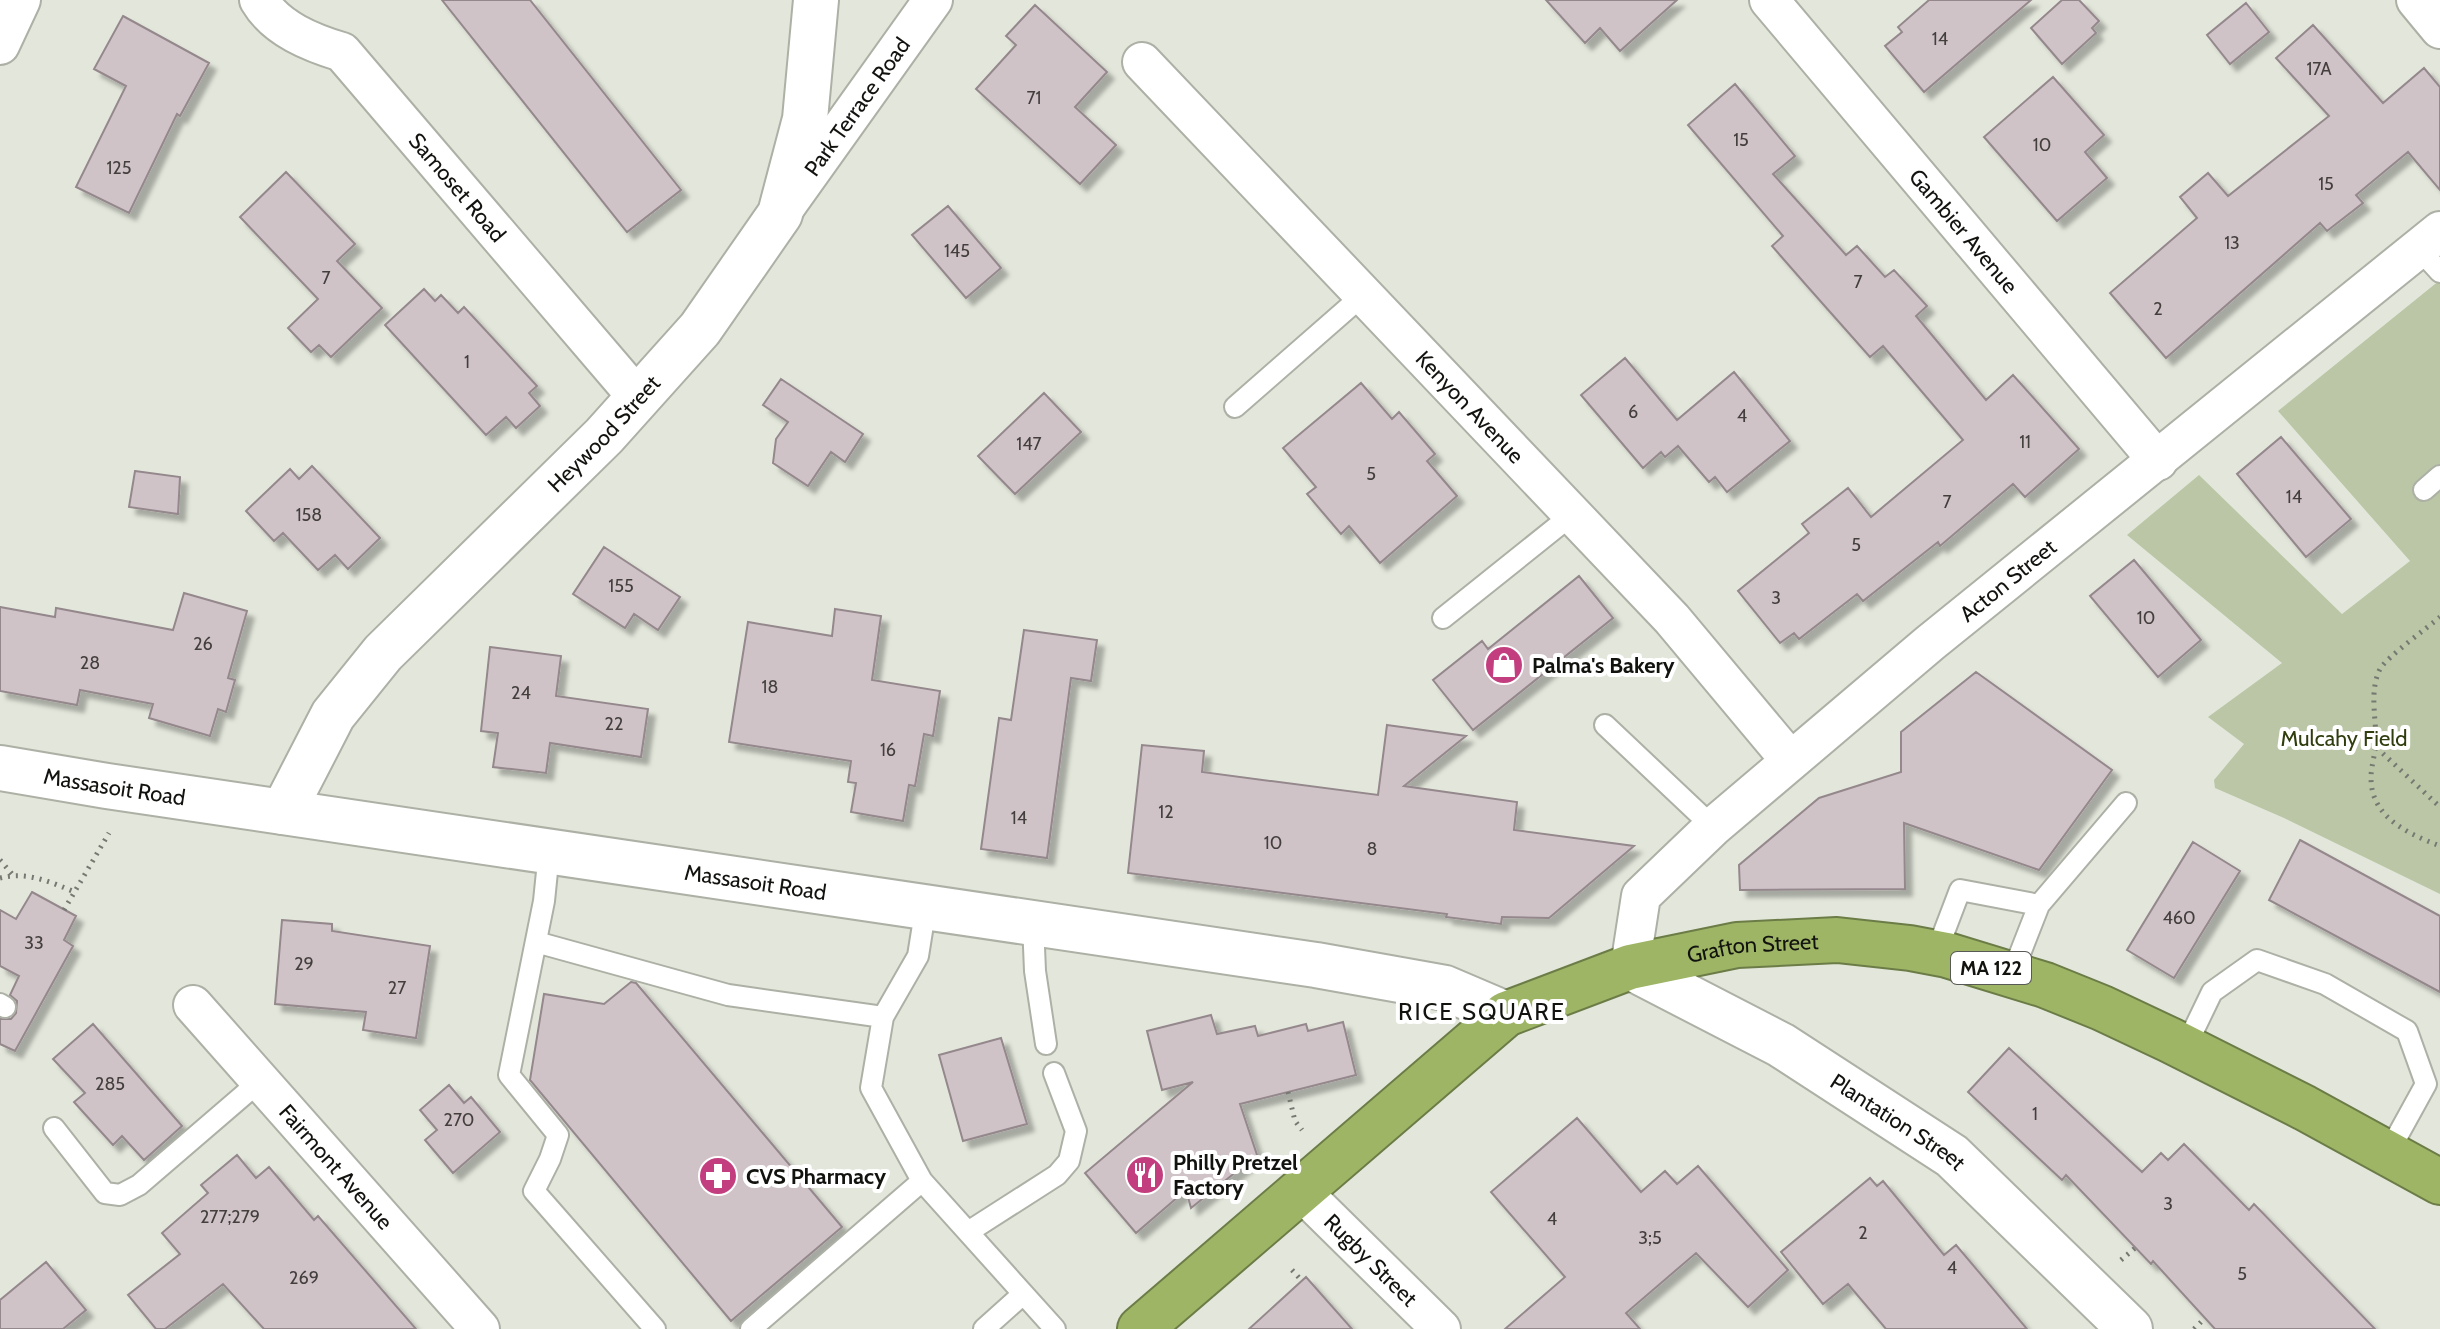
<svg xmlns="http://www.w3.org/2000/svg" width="2440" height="1329" viewBox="0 0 2440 1329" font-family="Cabin,sans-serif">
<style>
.green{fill:#bac6a5}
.building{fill:#d0c3c8;stroke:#95888d;stroke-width:2;filter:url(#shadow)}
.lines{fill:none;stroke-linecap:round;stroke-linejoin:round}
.lane-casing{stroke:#acb0a5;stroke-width:24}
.street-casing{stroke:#acb0a5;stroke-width:42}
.secondary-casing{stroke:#acb0a5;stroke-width:48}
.highway-casing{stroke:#6c7c47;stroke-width:48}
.path{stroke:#767971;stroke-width:5;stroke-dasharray:2 6;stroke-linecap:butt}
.lane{stroke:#fff;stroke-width:20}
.street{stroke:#fff;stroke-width:38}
.secondary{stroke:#fff;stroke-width:44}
.highway{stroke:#9db565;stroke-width:44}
.labels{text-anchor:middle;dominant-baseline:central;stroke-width:8;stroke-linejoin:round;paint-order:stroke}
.number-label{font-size:18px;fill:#423f3d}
.shield{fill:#fff;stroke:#595a57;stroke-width:2}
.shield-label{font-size:20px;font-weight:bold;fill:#12130f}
.street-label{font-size:22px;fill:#12130f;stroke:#fff}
.poi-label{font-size:22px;font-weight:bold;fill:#12130f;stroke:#fff;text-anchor:start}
.park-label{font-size:22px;fill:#303d0e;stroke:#fff}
.neighbourhood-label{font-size:24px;letter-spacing:2px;fill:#12130f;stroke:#fff}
</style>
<defs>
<filter id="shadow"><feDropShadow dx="7" dy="7" stdDeviation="2" flood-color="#0004"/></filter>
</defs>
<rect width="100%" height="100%" fill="#e3e7db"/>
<!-- green -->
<path class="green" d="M 2440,280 L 2440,894 L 2284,818 L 2215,788 L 2214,780 L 2244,744 L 2208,717 L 2282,663 L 2127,535 L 2199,475 L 2342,614 L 2410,561 L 2278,411 Z"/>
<!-- building -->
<path class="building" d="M 442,0 L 530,0 L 681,190 L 627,232 Z
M 1546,0 L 1677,0 L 1620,51 L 1600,28 L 1585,43 Z
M 1929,0 L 2031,0 L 1924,92 L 1885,46 L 1902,32 L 1898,27 Z
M 2062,0 L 2079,0 L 2099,21 L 2092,28 L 2096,33 L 2062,64 L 2031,28 Z
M 2246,3 L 2269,32 L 2230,64 L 2207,35 Z
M 1035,5 L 1107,72 L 1075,107 L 1116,145 L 1080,184 L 976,89 L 1016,45 L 1006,36 Z
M 123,16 L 209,63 L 180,116 L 177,114 L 129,213 L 76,187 L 126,86 L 94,69 Z
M 2313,25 L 2383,103 L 2424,68 L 2440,87 L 2440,190 L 2408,152 L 2356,195 L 2363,203 L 2327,231 L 2320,223 L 2166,358 L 2110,293 L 2197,218 L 2180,197 L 2208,173 L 2228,196 L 2329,116 L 2276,58 Z
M 2053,77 L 2104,135 L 2085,152 L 2107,178 L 2057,221 L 1984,137 Z
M 1735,84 L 1795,156 L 1773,174 L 1846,255 L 1857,246 L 1885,277 L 1894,270 L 1927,306 L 1916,316 L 1986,400 L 2013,375 L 2079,449 L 2025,497 L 2013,484 L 1940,546 L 1938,542 L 1863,601 L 1857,594 L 1799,639 L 1794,633 L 1780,643 L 1738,591 L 1809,533 L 1802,524 L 1848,488 L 1871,517 L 1963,440 L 1883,346 L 1870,357 L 1807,286 L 1772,246 L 1783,236 L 1688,125 Z
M 286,172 L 355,244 L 337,261 L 382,308 L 331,357 L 319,345 L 311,352 L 288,328 L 318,299 L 240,217 Z
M 948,206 L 1001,268 L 966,298 L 912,235 Z
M 424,289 L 435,301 L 441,295 L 458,313 L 464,307 L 537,386 L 529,393 L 540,406 L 516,428 L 506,417 L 486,435 L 385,325 Z
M 1625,358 L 1677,420 L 1734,372 L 1790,441 L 1727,492 L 1715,477 L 1709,482 L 1678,446 L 1665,457 L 1661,452 L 1643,468 L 1581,395 Z
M 781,379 L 863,434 L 845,462 L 831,452 L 808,486 L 773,463 L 776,439 L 788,422 L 763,405 Z
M 1361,383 L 1392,419 L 1399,412 L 1435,454 L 1427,461 L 1457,496 L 1380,563 L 1349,526 L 1341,534 L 1307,494 L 1316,487 L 1283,448 Z
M 1044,393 L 1081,432 L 1015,494 L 978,456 Z
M 2281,437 L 2351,519 L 2306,557 L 2237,474 Z
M 312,466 L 380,538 L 348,569 L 335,555 L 318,570 L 283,533 L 274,541 L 246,511 L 290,469 L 299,479 Z
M 135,471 L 180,477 L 178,514 L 129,507 Z
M 604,547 L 680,597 L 658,630 L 634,614 L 625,628 L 573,594 Z
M 2134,560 L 2201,640 L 2158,677 L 2090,596 Z
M 1579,576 L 1613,618 L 1473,730 L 1433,680 L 1482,641 L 1488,649 Z
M 184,593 L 247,611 L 228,678 L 235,680 L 226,712 L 218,709 L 210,736 L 149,718 L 153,704 L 80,690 L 77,705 L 0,691 L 0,607 L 55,617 L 56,608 L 173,630 Z
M 835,609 L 881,616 L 872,680 L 940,691 L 933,736 L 924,734 L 915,786 L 909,785 L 903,821 L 851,812 L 856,783 L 848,782 L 851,761 L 729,742 L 748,622 L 832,636 Z
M 1024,630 L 1097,640 L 1091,681 L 1071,678 L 1047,858 L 981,849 L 999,718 L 1011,720 Z
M 490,647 L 561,656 L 556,696 L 648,709 L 641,757 L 550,743 L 546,773 L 493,767 L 498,733 L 481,731 Z
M 1976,672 L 2112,770 L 2039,870 L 1904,823 L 1905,889 L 1740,890 L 1739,865 L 1819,798 L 1901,772 L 1901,732 Z
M 1387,725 L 1466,736 L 1404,786 L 1517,802 L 1514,830 L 1634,846 L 1549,918 L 1502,917 L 1501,924 L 1446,917 L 1447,914 L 1128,873 L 1142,745 L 1204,751 L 1202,772 L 1378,795 Z
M 2300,840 L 2440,916 L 2440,992 L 2269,900 Z
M 2193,842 L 2240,871 L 2174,978 L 2127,950 Z
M 32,892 L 76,916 L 64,940 L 73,946 L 15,1051 L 0,1044 L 0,1019 L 11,1019 L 16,1013 L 17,1001 L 10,995 L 19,976 L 0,966 L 0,910 L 16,919 Z
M 282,920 L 332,924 L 332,931 L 430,946 L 416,1038 L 363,1030 L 366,1012 L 275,1004 Z
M 631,982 L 636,983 L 842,1227 L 731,1321 L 530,1080 L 544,994 L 604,1004 Z
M 1211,1015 L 1217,1034 L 1255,1026 L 1258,1036 L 1306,1024 L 1308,1031 L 1343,1022 L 1356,1075 L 1240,1104 L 1257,1155 L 1191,1208 L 1186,1190 L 1136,1233 L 1085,1173 L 1193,1082 L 1162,1090 L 1147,1031 Z
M 93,1024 L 182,1126 L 144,1160 L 122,1136 L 113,1145 L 74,1102 L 85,1093 L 53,1059 Z
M 1001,1038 L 1027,1124 L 963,1141 L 939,1055 Z
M 2009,1048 L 2142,1172 L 2161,1153 L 2168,1160 L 2184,1144 L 2249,1210 L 2254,1204 L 2375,1329 L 2215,1329 L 2153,1261 L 2151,1264 L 2066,1175 L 2062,1180 L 1968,1092 Z
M 449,1085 L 464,1103 L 471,1097 L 500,1132 L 453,1173 L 425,1140 L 437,1130 L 420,1110 Z
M 1577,1118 L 1641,1192 L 1665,1171 L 1677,1184 L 1698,1166 L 1788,1270 L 1748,1307 L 1696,1253 L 1626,1313 L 1640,1329 L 1505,1329 L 1565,1277 L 1491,1192 Z
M 237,1155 L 256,1178 L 269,1167 L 314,1220 L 318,1216 L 416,1329 L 264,1329 L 223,1284 L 165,1329 L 156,1329 L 128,1295 L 180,1254 L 162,1233 L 208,1193 L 201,1185 Z
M 1870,1178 L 1877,1186 L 1883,1181 L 1944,1255 L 1956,1245 L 2027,1329 L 1886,1329 L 1848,1284 L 1823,1304 L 1781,1252 Z
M 46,1262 L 86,1310 L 63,1329 L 0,1329 L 0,1300 Z
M 1306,1277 L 1352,1329 L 1249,1329 Z"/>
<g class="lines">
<!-- lane casing -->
<g class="lane-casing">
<path id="lane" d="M 2419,249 L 2440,272
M 1235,407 L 1363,295
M 2424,490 L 2440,476
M 1443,618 L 1573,514
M 1605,725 L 1713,827
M 549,852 L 544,901 L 509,1075 L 558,1135 L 550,1159 L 534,1191 L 655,1329
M 2039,905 L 2126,803
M 926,906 L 918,956 L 883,1017 L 871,1088 L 922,1181 L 1055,1329
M 1033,923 L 1035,971 L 1046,1044
M 536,942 L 728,995 L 883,1017
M 1936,953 L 1960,890 L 2039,905 L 2012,974
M 0,1004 L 5,1007
M 2185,1048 L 2212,992 L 2257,960 L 2325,984 L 2407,1031 L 2426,1084 L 2388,1153
M 54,1128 L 105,1193 L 120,1195 L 139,1185 L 260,1081
M 968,1232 L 1057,1175 L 1069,1161 L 1076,1131 L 1054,1073
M 751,1329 L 922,1181
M 984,1329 L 1023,1294"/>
</g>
<!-- street casing -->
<g class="street-casing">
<g id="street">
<path id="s1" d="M 259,0 C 276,29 312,43 342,52 L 638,398"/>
<path id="s2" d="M 1769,0 L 2158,461"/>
<path d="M 2416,0 L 2440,29"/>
<path d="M 0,45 L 21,0"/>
<path id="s3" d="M 1142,62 L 1672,619 L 1790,760"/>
<path id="s4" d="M 786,206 L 933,0"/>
<path id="s5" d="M 1630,967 L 1641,896 L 1713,827 L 1930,643 L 2440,231"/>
<path id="s6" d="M 193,1005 L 480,1329"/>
<path id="s7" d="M 1301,1191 L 1441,1329"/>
</g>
</g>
<!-- secondary casing -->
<g class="secondary-casing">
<g id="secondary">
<path id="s8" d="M 0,768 L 107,786 L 1316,965 L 1445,988 L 1506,1014"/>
<path id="s9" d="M 283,812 L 333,715 L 383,653 L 604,436 L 700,329 L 780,214 L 805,119 L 816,0"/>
<path id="s10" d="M 1630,967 L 1781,1045 L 1952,1156 L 2130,1329"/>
</g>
</g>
<!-- highway casing -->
<g class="highway-casing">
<g id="highway">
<path id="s11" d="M 1140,1329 L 1506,1014 L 1630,967 L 1737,945 L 1837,940 L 1910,948 L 1947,955 L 2045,985 L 2102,1008 L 2170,1040 L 2305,1108 L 2440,1182"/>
</g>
</g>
<!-- path -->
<path class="path" d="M 2440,617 C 2427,628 2387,657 2380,669 C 2370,689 2375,714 2376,736 C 2377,750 2371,764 2371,778 C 2371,818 2409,834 2440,846
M 2377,748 L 2440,807
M 0,860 L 13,875
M 0,878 C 27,871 50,882 75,892
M 64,910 L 109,833
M 1288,1092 L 1295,1121 L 1302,1130
M 2121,1260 L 2135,1248
M 1292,1270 L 1302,1281
M 2194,1329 L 2205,1318"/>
<!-- lane -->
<use href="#lane" class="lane"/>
<!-- street -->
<use href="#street" class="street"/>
<!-- secondary -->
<use href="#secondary" class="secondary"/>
<!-- highway -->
<use href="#highway" class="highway"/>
</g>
<!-- icons -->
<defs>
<g id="shop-disc" transform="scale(2)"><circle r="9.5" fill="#c33e7f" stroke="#fff"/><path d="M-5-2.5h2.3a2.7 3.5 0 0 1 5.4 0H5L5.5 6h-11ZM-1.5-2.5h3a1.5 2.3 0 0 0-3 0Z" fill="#fff"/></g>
<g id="restaurant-disc" transform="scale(2)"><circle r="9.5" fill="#c33e7f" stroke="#fff"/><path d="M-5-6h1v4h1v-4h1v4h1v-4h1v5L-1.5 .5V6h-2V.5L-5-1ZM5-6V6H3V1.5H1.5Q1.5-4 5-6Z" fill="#fff"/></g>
<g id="pharmacy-disc" transform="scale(2)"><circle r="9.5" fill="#c33e7f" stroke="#fff"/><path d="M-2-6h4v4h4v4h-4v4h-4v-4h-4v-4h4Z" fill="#fff"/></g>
</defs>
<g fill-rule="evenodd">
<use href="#shop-disc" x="1504" y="665"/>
<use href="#restaurant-disc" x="1145" y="1175"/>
<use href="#pharmacy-disc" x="718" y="1176"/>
</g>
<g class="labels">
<!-- number labels -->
<g class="number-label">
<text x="1940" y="39">14</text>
<text x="2319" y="69">17A</text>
<text x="1034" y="98">71</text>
<text x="1741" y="140">15</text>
<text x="2042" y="145">10</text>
<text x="119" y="168">125</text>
<text x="2326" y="184">15</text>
<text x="2232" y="243">13</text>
<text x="957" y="251">145</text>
<text x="326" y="278">7</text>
<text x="1858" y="282">7</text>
<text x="2158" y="309">2</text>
<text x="467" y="362">1</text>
<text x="1633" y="412">6</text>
<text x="1742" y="416">4</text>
<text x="2025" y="442">11</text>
<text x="1029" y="444">147</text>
<text x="1371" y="474">5</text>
<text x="2294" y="497">14</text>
<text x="1947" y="502">7</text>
<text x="309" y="515">158</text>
<text x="1856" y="545">5</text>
<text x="621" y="586">155</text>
<text x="1776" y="598">3</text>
<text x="2146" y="618">10</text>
<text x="203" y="644">26</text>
<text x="90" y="663">28</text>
<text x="770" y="687">18</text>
<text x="521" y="693">24</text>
<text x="614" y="724">22</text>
<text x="888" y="750">16</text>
<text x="1166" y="812">12</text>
<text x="1019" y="818">14</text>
<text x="1273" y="843">10</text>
<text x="1372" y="849">8</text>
<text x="2179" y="918">460</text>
<text x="34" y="943">33</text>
<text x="304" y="964">29</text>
<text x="397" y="988">27</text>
<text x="110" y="1084">285</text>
<text x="2035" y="1114">1</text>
<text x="459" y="1120">270</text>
<text x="2168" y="1204">3</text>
<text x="230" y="1217">277;279</text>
<text x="1552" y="1219">4</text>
<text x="1863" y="1233">2</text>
<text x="1650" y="1238">3;5</text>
<text x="1952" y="1268">4</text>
<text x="2242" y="1274">5</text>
<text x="304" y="1278">269</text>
</g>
<!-- shield labels -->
<rect class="shield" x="1951" y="952" width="80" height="32" rx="6"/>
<g class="shield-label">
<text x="1991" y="968">MA 122</text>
</g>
<!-- street labels -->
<g class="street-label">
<text stroke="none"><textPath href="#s4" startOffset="122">Park Terrace Road</textPath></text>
<text stroke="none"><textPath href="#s1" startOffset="278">Samoset Road</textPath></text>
<text stroke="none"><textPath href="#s2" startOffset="302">Gambier Avenue</textPath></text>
<text stroke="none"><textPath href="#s3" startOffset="476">Kenyon Avenue</textPath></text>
<text stroke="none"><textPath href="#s9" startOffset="500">Heywood Street</textPath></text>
<text stroke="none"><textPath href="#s5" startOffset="556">Acton Street</textPath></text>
<text stroke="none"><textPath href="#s8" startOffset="116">Massasoit Road</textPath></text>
<text stroke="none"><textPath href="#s8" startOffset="764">Massasoit Road</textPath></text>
<text stroke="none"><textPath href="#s11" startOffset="740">Grafton Street</textPath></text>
<text stroke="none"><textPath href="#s10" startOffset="310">Plantation Street</textPath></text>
<text stroke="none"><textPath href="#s6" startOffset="216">Fairmont Avenue</textPath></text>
<text stroke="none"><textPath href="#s7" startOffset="98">Rugby Street</textPath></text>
</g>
<!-- poi labels -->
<g class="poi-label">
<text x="1532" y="665">Palma's Bakery</text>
<text x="1173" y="1162">Philly Pretzel<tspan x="1173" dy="25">Factory</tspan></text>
<text x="746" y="1176">CVS Pharmacy</text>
</g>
<!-- park labels -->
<g class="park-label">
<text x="2344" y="738">Mulcahy Field</text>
</g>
<!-- neighbourhood labels -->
<g class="neighbourhood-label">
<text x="1482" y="1011">RICE SQUARE</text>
</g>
</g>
</svg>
